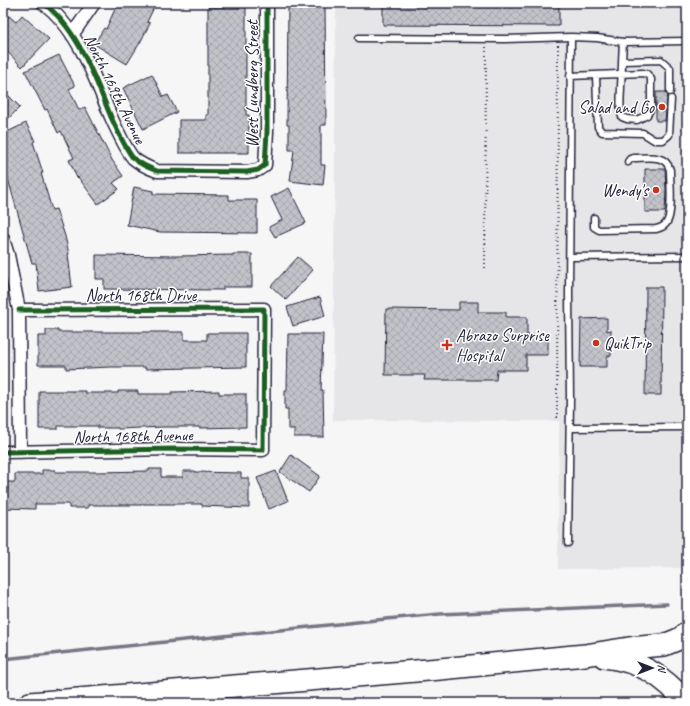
<svg xmlns="http://www.w3.org/2000/svg" width="690" height="706" viewBox="0 0 690 706" font-family="Caveat,sans-serif">
<style>
.built{fill:#e6e6e9}
.lines{fill:none;stroke-linecap:round;stroke-linejoin:round}
.stream{stroke:#767685;stroke-width:3.5}
.building{fill:url(#building-cross-hatch);stroke:#22223b}
.lane-casing{stroke:#22223b;stroke-width:9}
.street-casing{stroke:#22223b;stroke-width:15}
.highway-casing{stroke:#22223b;stroke-width:24}
.path{stroke:#22223b;stroke-width:2;stroke-dasharray:1 3;stroke-linecap:butt}
.lane{stroke:#fff;stroke-width:6}
.street{stroke:#fff;stroke-width:12}
.highway{stroke:#fff;stroke-width:21}
.cycleway-casing{stroke:#fff;stroke-width:8}
.cycleway{stroke:#1b5e20;stroke-width:5}
.poi-dot{fill:#c8321e;stroke:#fff;stroke-width:1.5}
.labels{text-anchor:middle;dominant-baseline:central;stroke-width:3;stroke-linejoin:round;paint-order:stroke}
.street-label{font-size:17px;fill:#22223b;stroke:#fff}
.poi-label{font-size:17px;fill:#22223b;stroke:#fff;text-anchor:end}
</style>
<defs>
<pattern id="building-cross-hatch" width="8" height="8" patternUnits="userSpaceOnUse"><rect width="8" height="8" fill="#c2c2c9"/><path d="M0 0l8 8M0 8l8-8" fill="none" stroke="#a6a6ae"/></pattern>
</defs>
<rect width="100%" height="100%" fill="#f6f6f7"/>
<filter id="ink" filterUnits="userSpaceOnUse"><feTurbulence type="fractalNoise" baseFrequency=".025" numOctaves="2"/><feDisplacementMap in="SourceGraphic" scale="8" xChannelSelector="R" yChannelSelector="G"/><feConvolveMatrix kernelMatrix="1 2 1 2 8 2 1 2 1" color-interpolation-filters="sRGB"/></filter>
<g filter="url(#ink)">
<!-- built -->
<path class="built" d="M 336,3 L 687,3 L 687,568 L 558,569 L 559,421 L 333,420 Z"/>
<g class="lines">
<!-- stream -->
<path class="stream" d="M 3,659 L 386,619 L 440,614 L 667,604"/>
</g>
<!-- building -->
<path class="building" d="M 119,3 L 156,3 L 147,22 L 150,23 L 141,41 L 127,64 L 94,44 L 104,28 L 106,29 L 116,7 L 117,8 Z
M 288,3 L 325,3 L 326,125 L 321,125 L 321,165 L 325,165 L 323,185 L 290,181 L 294,150 L 289,150 L 289,125 L 287,125 Z
M 383,3 L 559,3 L 559,26 L 383,25 Z
M 208,7 L 246,7 L 246,115 L 249,115 L 249,153 L 179,153 L 179,120 L 206,120 L 206,115 L 208,115 Z
M 22,15 L 49,39 L 22,67 L 3,47 L 3,23 L 9,16 L 16,22 Z
M 59,55 L 75,86 L 69,89 L 79,110 L 85,107 L 112,160 L 123,176 L 113,183 L 119,189 L 98,204 L 78,177 L 77,178 L 69,160 L 74,158 L 61,131 L 58,133 L 47,109 L 45,110 L 25,71 Z
M 152,74 L 163,97 L 168,95 L 177,112 L 143,129 L 123,88 Z
M 3,90 L 20,107 L 3,124 Z
M 656,92 L 666,92 L 668,96 L 667,99 L 665,121 L 656,121 Z
M 26,123 L 35,141 L 33,142 L 43,173 L 41,173 L 52,210 L 56,209 L 65,236 L 69,254 L 68,254 L 72,287 L 39,291 L 36,263 L 32,263 L 4,165 L 8,164 L 3,153 L 3,134 Z
M 645,169 L 665,169 L 666,189 L 665,212 L 645,212 Z
M 134,187 L 153,191 L 153,194 L 229,195 L 229,200 L 257,200 L 257,233 L 160,232 L 127,225 Z
M 289,188 L 306,223 L 275,237 L 269,227 L 282,220 L 271,197 Z
M 233,254 L 252,254 L 252,287 L 223,287 L 223,290 L 104,289 L 104,279 L 96,279 L 96,255 L 177,256 L 233,255 Z
M 298,257 L 313,270 L 286,300 L 271,286 Z
M 646,287 L 662,287 L 661,395 L 645,395 Z
M 320,297 L 325,316 L 293,326 L 287,307 Z
M 459,302 L 478,302 L 478,312 L 506,312 L 506,317 L 527,317 L 527,335 L 548,335 L 548,355 L 526,355 L 526,370 L 497,370 L 496,380 L 424,380 L 425,375 L 385,375 L 386,309 L 459,310 Z
M 607,318 L 607,331 L 611,330 L 611,356 L 607,356 L 607,367 L 580,367 L 581,319 Z
M 46,330 L 58,330 L 58,332 L 184,332 L 184,340 L 207,340 L 207,333 L 246,333 L 246,367 L 145,369 L 145,367 L 111,367 L 66,369 L 66,365 L 38,365 L 38,336 L 46,336 Z
M 288,334 L 323,334 L 321,390 L 323,390 L 324,437 L 294,437 L 294,429 L 288,429 L 288,409 L 285,409 L 285,390 L 287,390 Z
M 39,391 L 85,391 L 85,393 L 118,393 L 118,391 L 138,391 L 138,394 L 172,394 L 172,392 L 219,391 L 219,394 L 246,394 L 246,427 L 199,428 L 199,427 L 164,427 L 118,429 L 118,428 L 98,428 L 98,426 L 58,426 L 58,429 L 39,429 Z
M 291,455 L 320,476 L 309,492 L 280,472 Z
M 149,469 L 161,469 L 161,477 L 183,477 L 183,471 L 195,471 L 195,472 L 241,473 L 241,478 L 249,478 L 249,508 L 202,506 L 202,504 L 142,504 L 142,505 L 88,505 L 88,508 L 69,508 L 69,504 L 35,504 L 35,509 L 3,508 L 3,482 L 15,482 L 15,474 L 42,474 L 42,470 L 55,470 L 55,472 L 96,472 L 149,471 Z
M 276,471 L 288,501 L 269,509 L 257,478 Z"/>
<g class="lines">
<!-- lane casing -->
<g class="lane-casing">
<path id="lane" d="M 668,4 L 669,3
M 359,38 L 505,39 L 571,37 L 597,38 L 623,42 L 687,41
M 622,61 L 661,60 L 670,68 L 670,92
M 570,76 L 643,73 L 647,74 L 651,79 L 651,108 L 647,115 L 637,120 L 627,119 L 622,117 C 619,107 621,96 621,86 C 622,71 622,57 623,42
M 596,76 L 598,127 L 602,132 L 643,133 L 654,140 L 663,140 L 669,135 L 671,99
M 594,218 L 594,227 L 599,230 L 656,229 C 661,228 665,226 667,222 C 673,213 670,182 670,170 C 666,153 646,158 633,158 L 630,159 L 628,162
M 570,257 L 687,256
M 570,428 L 687,427
M 568,543 L 570,400 L 569,294 L 571,37"/>
</g>
<!-- street casing -->
<g class="street-casing">
<path id="street" d="M 43,3 C 78,28 95,79 111,117 C 116,128 126,149 133,158 C 140,164 149,168 157,171 L 247,172 L 258,170 L 265,165 L 267,132 L 267,3
M 72,35 L 94,3
M 3,239 L 8,255 L 19,310 L 20,452
M 3,452 L 175,449 L 263,450 L 264,309 L 19,310"/>
</g>
<!-- highway casing -->
<g class="highway-casing">
<path id="highway" d="M 604,657 C 641,661 663,676 687,703
M 30,703 L 440,669 L 585,655 L 629,648 L 664,645 L 679,639 L 687,633"/>
</g>
<!-- path -->
<path class="path" d="M 558,45 L 557,417 L 561,417
M 485,268 L 486,47"/>
<!-- lane -->
<use href="#lane" class="lane"/>
<!-- street -->
<use href="#street" class="street"/>
<!-- highway -->
<use href="#highway" class="highway"/>
<!-- cycleway casing -->
<g class="cycleway-casing">
<path id="cycleway" d="M 43,3 C 78,28 95,79 111,117 C 116,128 126,149 133,158 C 140,164 149,168 157,171 L 247,172 L 258,170 L 265,165 L 267,132 L 267,3
M 3,452 L 175,449 L 263,450 L 264,309 L 19,310"/>
</g>
<!-- cycleway -->
<use href="#cycleway" class="cycleway"/>
</g>
</g>
<!-- markers -->
<g class="poi-dot">
<circle cx="662" cy="107" r="4"/>
<circle cx="656" cy="190" r="4"/>
<circle cx="596" cy="343" r="4"/>
<path d="M445 339h4v4h4v4h-4v4h-4v-4h-4v-4h4z"/>
</g>
<g class="labels">
<!-- street labels -->
<g class="street-label">
<text transform="translate(252 84) rotate(-90)">West Lundberg Street</text>
<text transform="translate(115 89) rotate(64)">North 169th Avenue</text>
<text x="141" y="295">North 168th Drive</text>
<text transform="translate(133 436) rotate(-1)">North 168th Avenue</text>
</g>
<!-- poi labels -->
<g class="poi-label">
<text x="654" y="107">Salad and Go</text>
<text x="648" y="190">Wendy's</text>
<text x="456" y="335" text-anchor="start">Abrazo Surprise<tspan x="456" dy="20">Hospital</tspan></text>
<text x="604" y="343" text-anchor="start">QuikTrip</text>
</g>
</g>
<!-- margin -->
<rect width="690" height="706" fill="none" stroke="#fff" stroke-width="16"/>
<rect x="8" y="8" width="674" height="690" fill="none" stroke="#22223b" stroke-width="1.5" filter="url(#ink)"/>
<!-- north arrow -->
<g transform="translate(652 668) rotate(90)" stroke="#ffffff" stroke-width="3" paint-order="stroke">
<path d="M0-3L7 15L0 10L-7 15Z" fill="#22223b"/>
<text y="-6" font-size="11" font-weight="bold" text-anchor="middle" fill="#22223b">N</text>
</g>
</svg>
